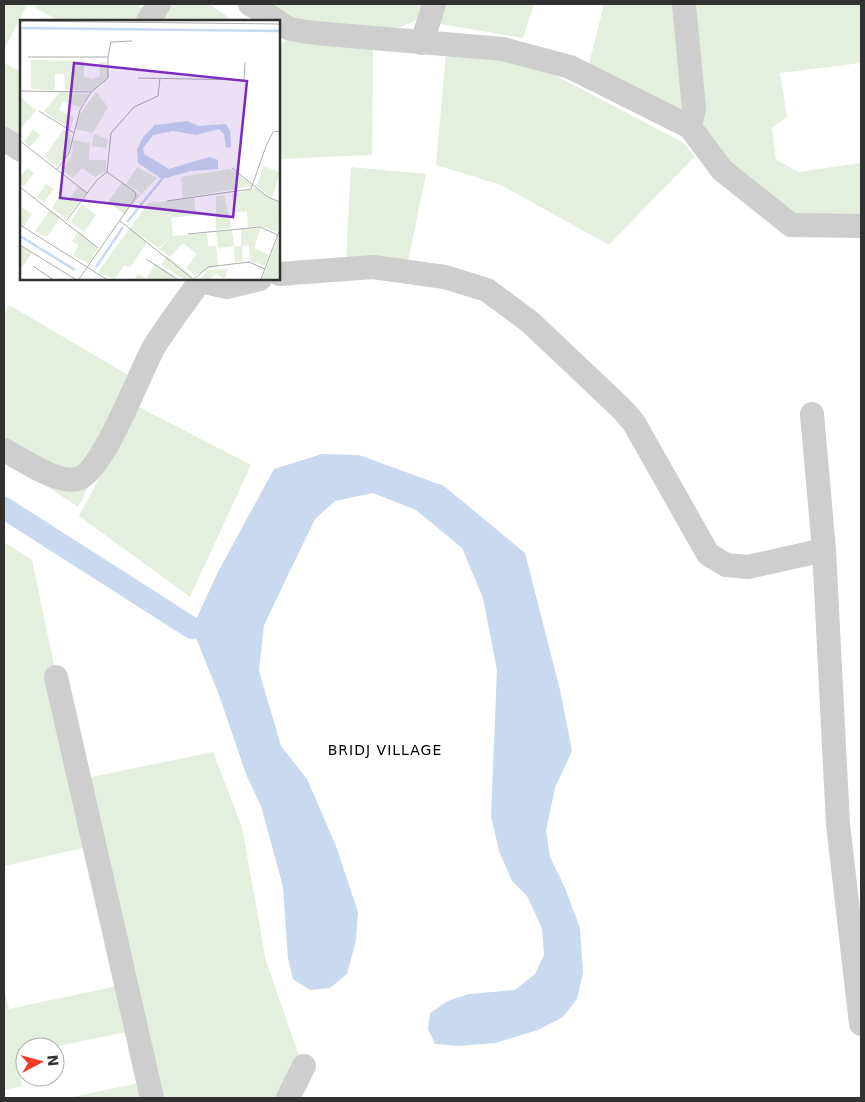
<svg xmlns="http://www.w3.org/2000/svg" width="865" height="1102" viewBox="0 0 865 1102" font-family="'DejaVu Sans',sans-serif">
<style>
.green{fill:#e4efde}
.water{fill:#c8d9f0}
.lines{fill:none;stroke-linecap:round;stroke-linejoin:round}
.canal{stroke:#c8d9f0;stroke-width:22}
.street{stroke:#cecece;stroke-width:24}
.labels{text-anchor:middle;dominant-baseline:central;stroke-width:5;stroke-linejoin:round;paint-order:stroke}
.neighbourhood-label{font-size:14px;letter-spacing:1px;fill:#000;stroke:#fff}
.inset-river{fill:none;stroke:#c8d9f0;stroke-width:2.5}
.inset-road{fill:none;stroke:#adadad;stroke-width:1}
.view{fill:#7b2cbf;fill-opacity:0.15;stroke:#7b2cbf;stroke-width:2.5}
.inset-edge{fill:none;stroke:#313131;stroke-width:2.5}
</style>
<rect width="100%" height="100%" fill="#fff"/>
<!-- green -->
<path class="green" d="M 4,4 L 27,5 L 4,50 Z
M 38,4 L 135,4 L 145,9 L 139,21 L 60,21 L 35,8 Z
M 172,4 L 209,4 L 234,21 L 162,21 Z
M 261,4 L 429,4 L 418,19 L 401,27 L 377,31 L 294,22 Z
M 440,4 L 534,4 L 523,38 L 435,23 Z
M 604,4 L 678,4 L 688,107 L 679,113 L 589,64 Z
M 690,4 L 861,4 L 861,63 L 780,73 L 787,117 L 772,128 L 776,160 L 799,172 L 861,163 L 861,222 L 803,227 L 698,140 Z
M 292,37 L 373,43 L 372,155 L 279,159 L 279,46 Z
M 446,52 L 500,55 L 547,71 L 682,142 L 695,156 L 609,245 L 501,185 L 436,165 Z
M 4,63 L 21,72 L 21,154 L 4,144 Z
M 351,167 L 426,174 L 407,266 L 346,261 Z
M 9,305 L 142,383 L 78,507 L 4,458 L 4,314 Z
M 137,406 L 251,465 L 190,597 L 79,516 Z
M 4,542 L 32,560 L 92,846 L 4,866 Z
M 213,752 L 242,827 L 266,961 L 299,1056 L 280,1098 L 156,1098 L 87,778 Z
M 122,985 L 131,1031 L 54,1047 L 25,1047 L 25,1053 L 17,1055 L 22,1086 L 4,1090 L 4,988 L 9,1009 Z
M 144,1082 L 147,1098 L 67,1098 Z"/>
<!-- water -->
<path class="water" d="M 322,454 L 359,455 L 444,486 L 525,553 L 560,690 L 572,751 L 555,788 L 546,830 L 550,857 L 565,888 L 580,928 L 583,973 L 577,999 L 563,1017 L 538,1030 L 495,1043 L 459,1046 L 435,1044 L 428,1029 L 430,1013 L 448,1001 L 469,994 L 515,990 L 535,974 L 544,955 L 542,928 L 527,896 L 512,881 L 499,851 L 491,816 L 497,670 L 483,598 L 462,548 L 416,510 L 373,493 L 335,501 L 315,519 L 264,625 L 259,671 L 281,746 L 307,779 L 336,846 L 358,912 L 356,940 L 347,974 L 330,988 L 310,990 L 293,979 L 288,959 L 283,887 L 261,806 L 246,774 L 219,695 L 192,628 L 219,570 L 274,469 Z"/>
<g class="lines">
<!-- canal -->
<path class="canal" d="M 4,508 L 192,628"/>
<!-- street -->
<path class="street" d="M 250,4 L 277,21
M 684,4 L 694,109 L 690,127
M 148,21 L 159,4
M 279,23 L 290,29 L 315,33 L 503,49 L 570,67 L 690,127 L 722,170 L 791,225 L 861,226
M 422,43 L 434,4
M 4,139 L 21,150
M 279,274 L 373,267 L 445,277 L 487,290 L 530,322 L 623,410 L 634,423 L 708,554 L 726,565 L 748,567 L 824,550
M 812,414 L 824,550 L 838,824 L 861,1024
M 4,450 C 22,459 56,484 77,479 C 103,474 139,373 154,347 C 168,324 185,303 200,281 L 227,287 L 260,279
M 56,677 L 152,1098
M 288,1098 L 304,1066"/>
</g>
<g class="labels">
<!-- neighbourhood labels -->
<g class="neighbourhood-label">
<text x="385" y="750">BRIDJ VILLAGE</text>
</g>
</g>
<!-- overview -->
<g transform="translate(20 20)">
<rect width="260" height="260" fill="#fff"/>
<path d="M 11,40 L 64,41 L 64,57 L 73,59 L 80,56 L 79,42 L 87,42 L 89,56 L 73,71 L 45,70 L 44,54 L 35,54 L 35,70 L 11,69 ZM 40,72 L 69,74 L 60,87 L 43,81 L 39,90 L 54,97 L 50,110 L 24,91 ZM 76,72 L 88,87 L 73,113 L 55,109 L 60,94 ZM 0,77 L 16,90 L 0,110 ZM 13,109 L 20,115 L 10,127 L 4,122 ZM 43,110 L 49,112 L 51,120 L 48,133 L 37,146 L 24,137 ZM 74,114 L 88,119 L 86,128 L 72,126 ZM 53,120 L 70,123 L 69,140 L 86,140 L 86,151 L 75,157 L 62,148 L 53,158 L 42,151 L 52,136 ZM 243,146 L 260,152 L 252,178 L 237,166 ZM 117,147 L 137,158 L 122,174 L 106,164 ZM 7,148 L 14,153 L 3,167 L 0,158 ZM 210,149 L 234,166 L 163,178 L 161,157 ZM 102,162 L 121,175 L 104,194 L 88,182 ZM 26,164 L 34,169 L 24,182 L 17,177 ZM 59,166 L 66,172 L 46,199 L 32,188 L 41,174 L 49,179 ZM 235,168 L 260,183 L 258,212 L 240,206 L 228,207 L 227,191 L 214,193 L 212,174 ZM 204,175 L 212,208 L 196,210 L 196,176 ZM 174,178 L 176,195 L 151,198 L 153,215 L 138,228 L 113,209 L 127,222 L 110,248 L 104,245 L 95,259 L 78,252 L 128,183 ZM 62,184 L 76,195 L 64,212 L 51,202 ZM 0,186 L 12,194 L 4,207 L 0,205 ZM 30,190 L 40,197 L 27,217 L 15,211 ZM 241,208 L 234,228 L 249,235 L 245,246 L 230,241 L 229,225 L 222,226 L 223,241 L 215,242 L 214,226 L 198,228 L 196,212 L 212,210 L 214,226 L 221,226 L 221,209 ZM 59,211 L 78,229 L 68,243 L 53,235 L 59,226 L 52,221 ZM 187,213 L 188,226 L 196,226 L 198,245 L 175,255 L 166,248 L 177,234 L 163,223 L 150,237 L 139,229 L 152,216 ZM 258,217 L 260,259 L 242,259 ZM 0,225 L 12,233 L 0,250 ZM 147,236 L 164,249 L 173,259 L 164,259 L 141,245 ZM 135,244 L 155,256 L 153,259 L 115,259 L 118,254 L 126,259 ZM 208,249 L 205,259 L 196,253 L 191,259 L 181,259 L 188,250 Z" fill="#e4efde"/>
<path d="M 167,101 L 179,106 L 206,104 L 210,111 L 211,127 L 206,128 L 204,114 L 199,109 L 176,115 L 153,111 L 133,115 L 123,128 L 124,134 L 149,149 L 189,137 L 198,140 L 198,149 L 171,151 L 142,159 L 118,143 L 117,130 L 123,117 L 135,105 Z" fill="#c8d9f0"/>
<path class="inset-river" d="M 0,8 L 260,11M 107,202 L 142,159M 0,216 L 55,250M 76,247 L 103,207"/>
<path class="inset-road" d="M 0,1 L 260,4M 8,37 L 88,37 L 88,58 L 71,72 L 60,90 L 49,133 L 37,149M 88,37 L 91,22 L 112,21M 118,58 L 224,60 L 225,42M 0,71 L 71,72M 19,91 L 54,113M 0,121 L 67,173M 212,148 L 248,177 L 260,182M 0,167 L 78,228M 147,181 L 231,169 L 246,126 L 253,112 L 260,111M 46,201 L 77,160 L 87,152M 100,201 L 173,259M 0,205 L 86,259M 168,214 L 240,207 L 258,215M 0,225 L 55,259M 126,239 L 157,259M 13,246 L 32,259M 59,259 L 116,177 L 115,172 L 87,152 L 91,113 L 114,87 L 138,76 L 140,58M 174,259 L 188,247 L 229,242 L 245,249M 241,259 L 260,209"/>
<path class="view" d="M 54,43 L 227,61 L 213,197 L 40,178 Z"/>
<rect width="260" height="260" class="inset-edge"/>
</g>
<!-- border -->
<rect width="865" height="1102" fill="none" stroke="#313131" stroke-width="10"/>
<!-- north arrow -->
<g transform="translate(40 1062) rotate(84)"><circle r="24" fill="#ffffff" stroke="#adadad"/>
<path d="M0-4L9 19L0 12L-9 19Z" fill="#f53a25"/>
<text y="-8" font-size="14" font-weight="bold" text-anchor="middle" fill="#313131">N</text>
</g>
</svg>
